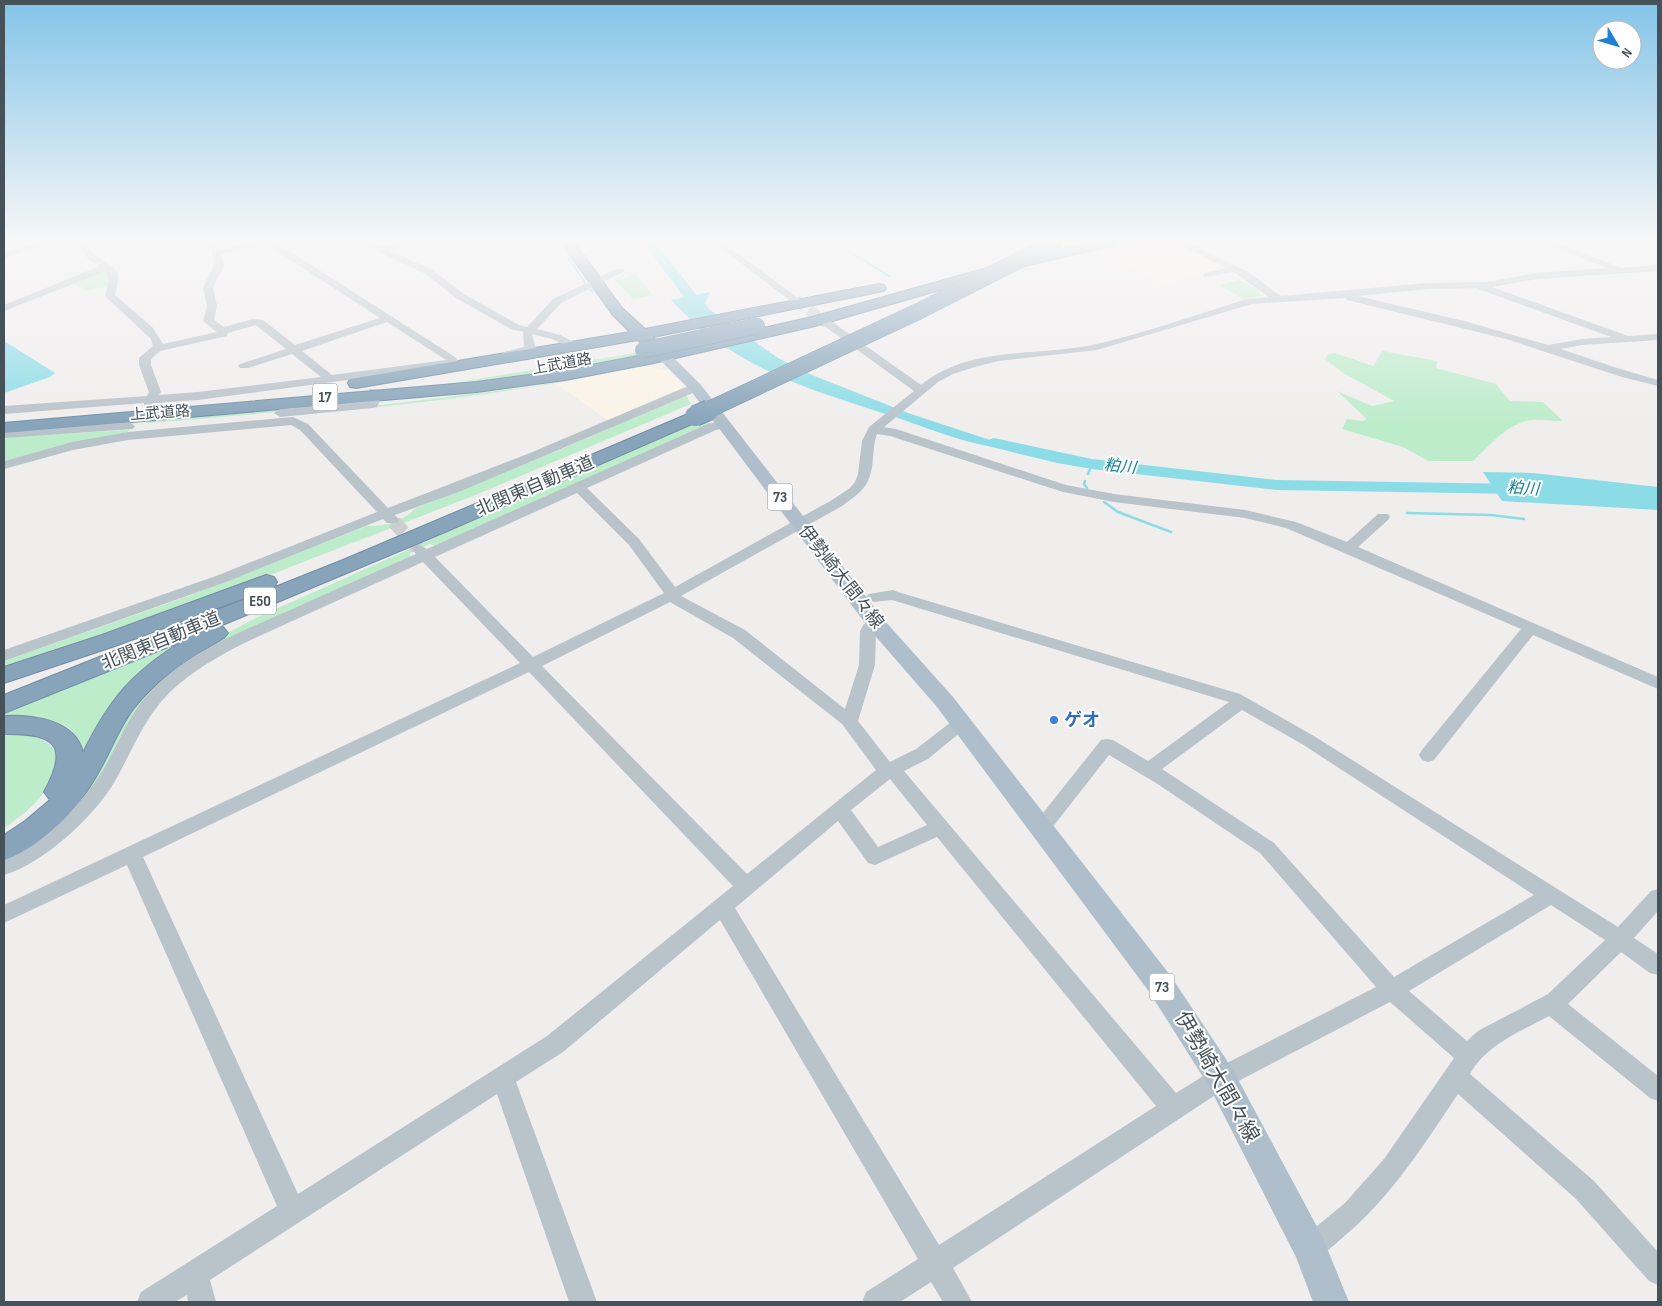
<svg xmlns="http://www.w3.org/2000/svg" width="1662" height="1306" viewBox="0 0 1662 1306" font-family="'Sofia Sans Condensed','Noto Sans JP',sans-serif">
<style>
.commercial{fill:#fbf3e7}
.green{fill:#bdeccb}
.water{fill:#8cdce7}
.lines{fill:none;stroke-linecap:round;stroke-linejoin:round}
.stream-far1{stroke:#8cdce7;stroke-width:2}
.stream{stroke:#8cdce7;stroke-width:2.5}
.river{fill:#8cdce7;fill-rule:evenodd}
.minor-tunnel-far1{stroke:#ceced0;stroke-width:11;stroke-dasharray:11 5;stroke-linecap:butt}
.minor-tunnel{stroke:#ceced0;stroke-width:14;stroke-dasharray:14 7;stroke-linecap:butt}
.highway-casing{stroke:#728fa6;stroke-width:2}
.minor{fill:#b9c3ca;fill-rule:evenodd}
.major{fill:#aebfcb;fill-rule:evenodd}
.highway{fill:#87a4ba;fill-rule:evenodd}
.highway-bridge-far1-casing{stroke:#728fa6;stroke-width:17;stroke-linecap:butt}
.highway-bridge-casing{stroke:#728fa6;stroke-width:22;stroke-linecap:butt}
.highway-bridge-far1{stroke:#87a4ba;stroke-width:16}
.highway-bridge{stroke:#87a4ba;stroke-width:20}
.shop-dot{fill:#3f7fe0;stroke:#fff;stroke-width:2}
.labels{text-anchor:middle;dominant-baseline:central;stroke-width:4;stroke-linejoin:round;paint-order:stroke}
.far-street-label{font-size:15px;fill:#46525a;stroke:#fff}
.shield{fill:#fff;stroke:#7e868c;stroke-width:1}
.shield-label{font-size:16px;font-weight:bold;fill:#46525a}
.far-water-label{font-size:16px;font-style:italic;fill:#138292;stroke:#fff}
.street-label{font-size:18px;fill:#46525a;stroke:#fff}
.shop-label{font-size:18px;font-weight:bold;fill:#366cbe;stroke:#fff;text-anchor:start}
.near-street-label{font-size:21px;fill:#46525a;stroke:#fff}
</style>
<rect width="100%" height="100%" fill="#f0eded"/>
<!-- commercial -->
<path class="commercial" d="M 1142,242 L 1178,243 L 1228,268 L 1163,284 L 1099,253 Z
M 642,365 L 669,371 L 684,387 L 681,390 L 609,421 L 557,384 Z"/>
<!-- green -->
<path class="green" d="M 106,269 L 110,278 L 109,286 L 87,291 L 73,283 Z
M 635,274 L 653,295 L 633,299 L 613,277 L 623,279 Z
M 1239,280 L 1261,291 L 1258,292 L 1262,296 L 1244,299 L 1219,285 Z
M 647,351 L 646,355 L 544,377 L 429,387 Z
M 1383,351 L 1437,361 L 1436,368 L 1496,384 L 1510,401 L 1543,402 L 1563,421 C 1552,421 1541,419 1531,420 C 1508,423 1489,446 1473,461 L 1428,461 L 1403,447 L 1342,429 L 1347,419 L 1363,421 L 1367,419 L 1337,391 L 1372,406 L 1394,401 L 1342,372 L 1325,359 L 1328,354 L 1335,353 L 1373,366 Z
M 642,365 C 553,387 461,398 370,408 L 374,406 L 537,386 Z
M 468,391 C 362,404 255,415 147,423 L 145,421 L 146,419 Z
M 686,395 L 691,404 L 473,496 L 270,575 L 89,642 L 4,669 L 4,661 L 183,598 L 367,526 C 385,527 403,521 416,508 L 564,448 Z
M 702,418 L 711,424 L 435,546 L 430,544 L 410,553 L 410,557 L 206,653 L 121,739 L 91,793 L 28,848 L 4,861 L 4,858 L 19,849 L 102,759 L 142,692 L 208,643 L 256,618 Z
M 129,430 L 128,432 L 58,446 L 4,461 L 4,437 Z
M 211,629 L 190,641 L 82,762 C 81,752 80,742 74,733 C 62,716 22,717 4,719 L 4,713 Z
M 4,733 C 96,735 51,798 4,828 Z"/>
<!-- water -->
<path class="water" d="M 710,292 L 705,304 L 710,310 L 778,358 L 812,375 L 908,413 L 1020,450 C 977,448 938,432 898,418 C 840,399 777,382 726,347 C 705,334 688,318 671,300 Z
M 4,341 L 55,373 L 50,377 L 4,393 Z
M 1483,472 L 1533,473 L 1658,487 L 1658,510 L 1502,501 Z"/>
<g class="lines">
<!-- stream-far1 -->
<path class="stream-far1" d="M 557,242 L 563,248
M 834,242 L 889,276
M 566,254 L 586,284
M 590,289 L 592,291"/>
<!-- stream -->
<path class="stream" d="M 1088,474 L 1092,464
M 1085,481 L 1084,484 L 1087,488
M 1104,502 L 1118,512 L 1171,532
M 1407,513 L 1491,515 L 1524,519"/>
<!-- river -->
<path class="river" d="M 643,242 L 655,242 L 712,315 L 713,318 L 712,321 L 702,321 Z
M 994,438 L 1092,459 L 1277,480 L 1519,484 L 1525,485 L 1527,489 L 1525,493 L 1519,494 L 1277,490 L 1092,469 L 1057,463 L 988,446 L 986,443 L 988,440 Z"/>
<!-- minor-tunnel-far1 -->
<path class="minor-tunnel-far1" d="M 796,300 L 827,323
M 374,400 L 375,377"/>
<!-- minor-tunnel -->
<path class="minor-tunnel" d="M 394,522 L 419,549"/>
<!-- highway casing -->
<g class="highway-casing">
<path id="highway" d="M 561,242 L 574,242 L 622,308 L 645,329 L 879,284 L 884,285 L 886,288 L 884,291 L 879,292 L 653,337 L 658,343 L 656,346 C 647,349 644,346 638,340 L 356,388 L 350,387 L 348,383 L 350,379 L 356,378 L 630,332 L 612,314 Z
M 1094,242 L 1117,242 L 1115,245 L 1012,269 L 1005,265 L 1007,262 Z
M 994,266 L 999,267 L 1001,270 L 999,273 L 815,326 L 654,363 L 565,380 L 477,392 L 4,433 L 4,423 L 477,382 L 565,370 L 654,353 L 812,317 Z
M 695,411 L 701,412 L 704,416 L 701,420 L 445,532 L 220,626 L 224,628 L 228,633 L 224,638 C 191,657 158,677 134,708 C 121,725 113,745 103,764 C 87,795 68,819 40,840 C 29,848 17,856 4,860 L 4,835 L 25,821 L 50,800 L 44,792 C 71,744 53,733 4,734 L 4,716 C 32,715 76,719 83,753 C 109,700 132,672 183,641 L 4,713 L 4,695 L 343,560 Z
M 266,575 L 274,577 L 277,582 L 274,587 L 118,645 L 4,683 L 4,667 L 102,635 Z"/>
</g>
<!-- minor -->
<path class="minor" d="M 40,242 L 54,242 L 4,258 L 4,252 Z
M 76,242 L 84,242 C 88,247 92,254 98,257 C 118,271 122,268 115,295 L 153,328 L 163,344 L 217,332 L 203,321 L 207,306 L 203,288 L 214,265 L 212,252 L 207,242 L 215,242 L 220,249 L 253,242 L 275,242 L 455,357 L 459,362 L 452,366 L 198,400 L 156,403 L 153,408 L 145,408 L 144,403 L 4,414 L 4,406 L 147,396 L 149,392 L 139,365 L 139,358 L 153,346 L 151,339 L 105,296 L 109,280 L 106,271 L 4,311 L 4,305 L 100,266 L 89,260 ZM 266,244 L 380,318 L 295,345 L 263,320 L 253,319 L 224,327 L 214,320 L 217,306 L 213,288 L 224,265 L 222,254 ZM 387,322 L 446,360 L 332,375 L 302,351 ZM 256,325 L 286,349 L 240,364 L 238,366 L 240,368 L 248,368 L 292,354 L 321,377 L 198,392 L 159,395 L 161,392 L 151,365 L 151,359 L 160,351 L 227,336 L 228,333 Z
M 364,242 L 375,242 L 381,246 L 400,242 L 414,242 L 413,244 L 389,250 L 432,270 L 464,294 L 519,325 L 527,327 L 553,299 L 617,269 L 623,269 L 625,271 L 561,303 L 537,329 L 560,335 L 580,345 L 582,347 L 580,349 L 572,349 L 552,339 L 532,334 L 536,349 L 534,351 L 508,357 L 502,354 L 504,352 L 524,347 L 523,332 L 511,329 L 456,298 L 426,274 L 377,251 Z
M 713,242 L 722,242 L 801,300 L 796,303 L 792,302 Z
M 1177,242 L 1187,242 L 1248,272 L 1281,296 L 1428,283 L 1487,282 L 1537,273 L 1607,268 L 1547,244 L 1546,242 L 1557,242 L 1621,268 L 1658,265 L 1658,271 L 1537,279 L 1492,287 L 1628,336 L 1658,334 L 1658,340 L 1582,345 L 1561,349 L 1614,367 L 1658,380 L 1658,386 L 1622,377 L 1506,339 L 1347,300 L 1346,298 L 1252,304 L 1097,350 L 999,361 L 975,367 L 953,374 L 938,382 L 884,427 L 896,429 L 1066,485 L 1114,494 L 1245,510 L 1296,522 L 1347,542 L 1378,514 L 1388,514 L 1390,517 L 1388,520 L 1358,547 L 1658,677 L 1658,689 L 1533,635 L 1434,760 L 1428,762 L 1422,760 L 1419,755 L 1422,750 L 1521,629 L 1286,528 L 1245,518 L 1114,502 L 1063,492 L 890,436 L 877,434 C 874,442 874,449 873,458 C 871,485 863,491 842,506 L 681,596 L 745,630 L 845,709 L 859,665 L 860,631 L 864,624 L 878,621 L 884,622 L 886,626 L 884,630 L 876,632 L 875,665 L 858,721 L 890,762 L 916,749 L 955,719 L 961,717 L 967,719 L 970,723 L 967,727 L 928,759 L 904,771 L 1176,1093 L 1213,1070 L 1376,987 L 1260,853 L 1156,783 L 1109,755 L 1048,833 L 1041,835 L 1034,833 L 1031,828 L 1101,740 L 1107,739 L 1113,740 L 1148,761 L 1229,702 L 892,600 L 874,602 L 869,600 L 866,597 L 869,594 L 893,590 L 898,592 L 1240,694 L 1314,736 L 1618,927 L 1651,891 L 1658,889 L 1658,911 L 1634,938 L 1658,954 L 1658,975 L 1650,973 L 1621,952 L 1568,1004 L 1658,1076 L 1658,1101 L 1650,1098 L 1549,1016 C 1520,1032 1487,1044 1470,1074 L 1594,1181 L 1658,1252 L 1658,1285 L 1649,1281 L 1576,1199 L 1458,1094 C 1423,1146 1390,1199 1341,1239 C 1331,1248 1322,1256 1310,1261 L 1301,1257 L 1297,1248 L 1301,1239 L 1345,1203 L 1384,1159 L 1454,1058 L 1390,1002 L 1229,1086 L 953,1268 L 972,1302 L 943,1302 L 931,1282 L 900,1302 L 862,1302 L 866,1292 L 918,1259 L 720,920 L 563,1052 L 516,1082 L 597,1302 L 569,1302 L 497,1094 L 210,1280 L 216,1302 L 188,1302 L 187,1295 L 175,1302 L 137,1302 L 141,1292 L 277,1206 L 127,865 L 4,923 L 4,905 L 520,663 L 423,562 C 382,581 340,599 299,618 C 257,637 214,655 179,684 C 147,710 135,746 115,781 C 95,816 43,864 4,875 L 4,858 C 41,837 77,811 100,775 C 119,745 128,713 154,688 C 190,651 241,632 288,611 C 330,592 373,573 416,554 L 412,549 L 414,546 L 419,545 L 427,549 L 708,424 L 724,420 L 728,421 L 730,424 L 728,427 L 716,430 L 587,488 L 639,539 L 675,587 L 832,500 L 850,488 L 855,482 L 858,474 L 862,441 L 869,427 L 914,391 L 823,325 L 822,323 L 823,321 L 831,321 L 921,385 C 970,345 1039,357 1097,344 C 1148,332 1198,314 1247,299 L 1269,297 L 1234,272 L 1204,277 L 1204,273 L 1226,268 L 1178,244 ZM 1478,288 L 1478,289 L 1611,337 L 1582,339 L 1548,345 L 1468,322 L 1358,296 L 1428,289 ZM 577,493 L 629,545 L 664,593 L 533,657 L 435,557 ZM 670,602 L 733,638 L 842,724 L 876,770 L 747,874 L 542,666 ZM 529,672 L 733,886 L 547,1036 L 298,1194 L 143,857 ZM 1242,710 L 1302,744 L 1534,895 L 1394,977 L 1274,843 L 1162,769 ZM 890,779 L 927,825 L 878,847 L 851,810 ZM 838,821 L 868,863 L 875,865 L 937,837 L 1156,1106 L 939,1245 L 735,908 ZM 1551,905 L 1605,940 L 1548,994 L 1478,1031 L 1467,1041 L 1409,991 Z
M 696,384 L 700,386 L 702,388 L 700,390 L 461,491 L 395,515 L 399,520 L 397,523 L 387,523 L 383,519 L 226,582 L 4,661 L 4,650 L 216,576 L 377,512 L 300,430 L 291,425 L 128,440 L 73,450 L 4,469 L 4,461 L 72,442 L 128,432 L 293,417 L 308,424 L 388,508 L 530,453 L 681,389 Z
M 374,396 L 380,400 L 377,407 L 373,408 L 280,417 L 274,413 L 280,409 L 368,401 L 370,397 Z
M 129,422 L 135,426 L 133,429 L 4,438 L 4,430 Z"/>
<!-- major -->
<path class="major" d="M 664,352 L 669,353 L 701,385 L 885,621 L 953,697 L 1170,975 L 1232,1068 L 1322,1236 L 1349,1302 L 1313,1302 L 1296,1257 L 1210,1088 L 1150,993 L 937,707 L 871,631 L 691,391 L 659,359 L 657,356 L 659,353 Z"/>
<!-- highway -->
<use href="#highway" class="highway"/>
<!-- highway-bridge-far1 casing -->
<g class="highway-bridge-far1-casing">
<path id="highway-bridge-far1" d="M 643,350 L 757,326
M 706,411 L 919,311 L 1055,242"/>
</g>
<!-- highway-bridge casing -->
<g class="highway-bridge-casing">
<path id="highway-bridge" d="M 695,416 L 709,410"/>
</g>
<!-- highway-bridge-far1 -->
<use href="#highway-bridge-far1" class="highway-bridge-far1"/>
<!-- highway-bridge -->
<use href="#highway-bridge" class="highway-bridge"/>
</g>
<!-- sky -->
<linearGradient id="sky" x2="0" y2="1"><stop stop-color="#83c4e8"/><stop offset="0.57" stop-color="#f8f7f7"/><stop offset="1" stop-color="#f8f7f7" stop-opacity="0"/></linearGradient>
<rect width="1662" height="424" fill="url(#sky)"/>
<!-- markers -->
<circle class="shop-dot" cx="1054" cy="720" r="5"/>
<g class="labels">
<!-- far-street labels -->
<g class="far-street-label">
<text transform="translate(562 364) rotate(-10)">上武道路</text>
<text transform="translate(160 413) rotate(-4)">上武道路</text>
</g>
<!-- shield labels -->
<g class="shield">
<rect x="312.5" y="383.5" width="25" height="27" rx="4"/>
<rect x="767.5" y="483.5" width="25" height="27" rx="4"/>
<rect x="244" y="587.5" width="32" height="27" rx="4"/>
<rect x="1149.5" y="973.5" width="25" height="27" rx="4"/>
</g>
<g class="shield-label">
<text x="325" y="397">17</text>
<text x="780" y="497">73</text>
<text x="260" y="601">E50</text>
<text x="1162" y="987">73</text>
</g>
<!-- far-water labels -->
<g class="far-water-label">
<text transform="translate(1120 467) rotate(6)">粕川</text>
<text transform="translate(1523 489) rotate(4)">粕川</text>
</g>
<!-- street labels -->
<g class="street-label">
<text transform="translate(535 486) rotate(-23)">北関東自動車道</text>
<text transform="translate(841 577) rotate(52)">伊勢崎大間々線</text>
<text transform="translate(161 641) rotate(-22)">北関東自動車道</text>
</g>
<!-- shop labels -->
<g class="shop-label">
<text x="1064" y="720">ゲオ</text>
</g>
<!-- near-street labels -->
<g class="near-street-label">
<text transform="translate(1217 1077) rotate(60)">伊勢崎大間々線</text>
</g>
</g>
<!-- border -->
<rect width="1662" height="1306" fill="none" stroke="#46525a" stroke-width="10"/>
<!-- north arrow -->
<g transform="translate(1617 45) rotate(128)"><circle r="24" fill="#ffffff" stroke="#b5babd"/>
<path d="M0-4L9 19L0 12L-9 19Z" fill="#217fd6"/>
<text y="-8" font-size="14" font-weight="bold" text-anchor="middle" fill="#46525a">N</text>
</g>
</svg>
